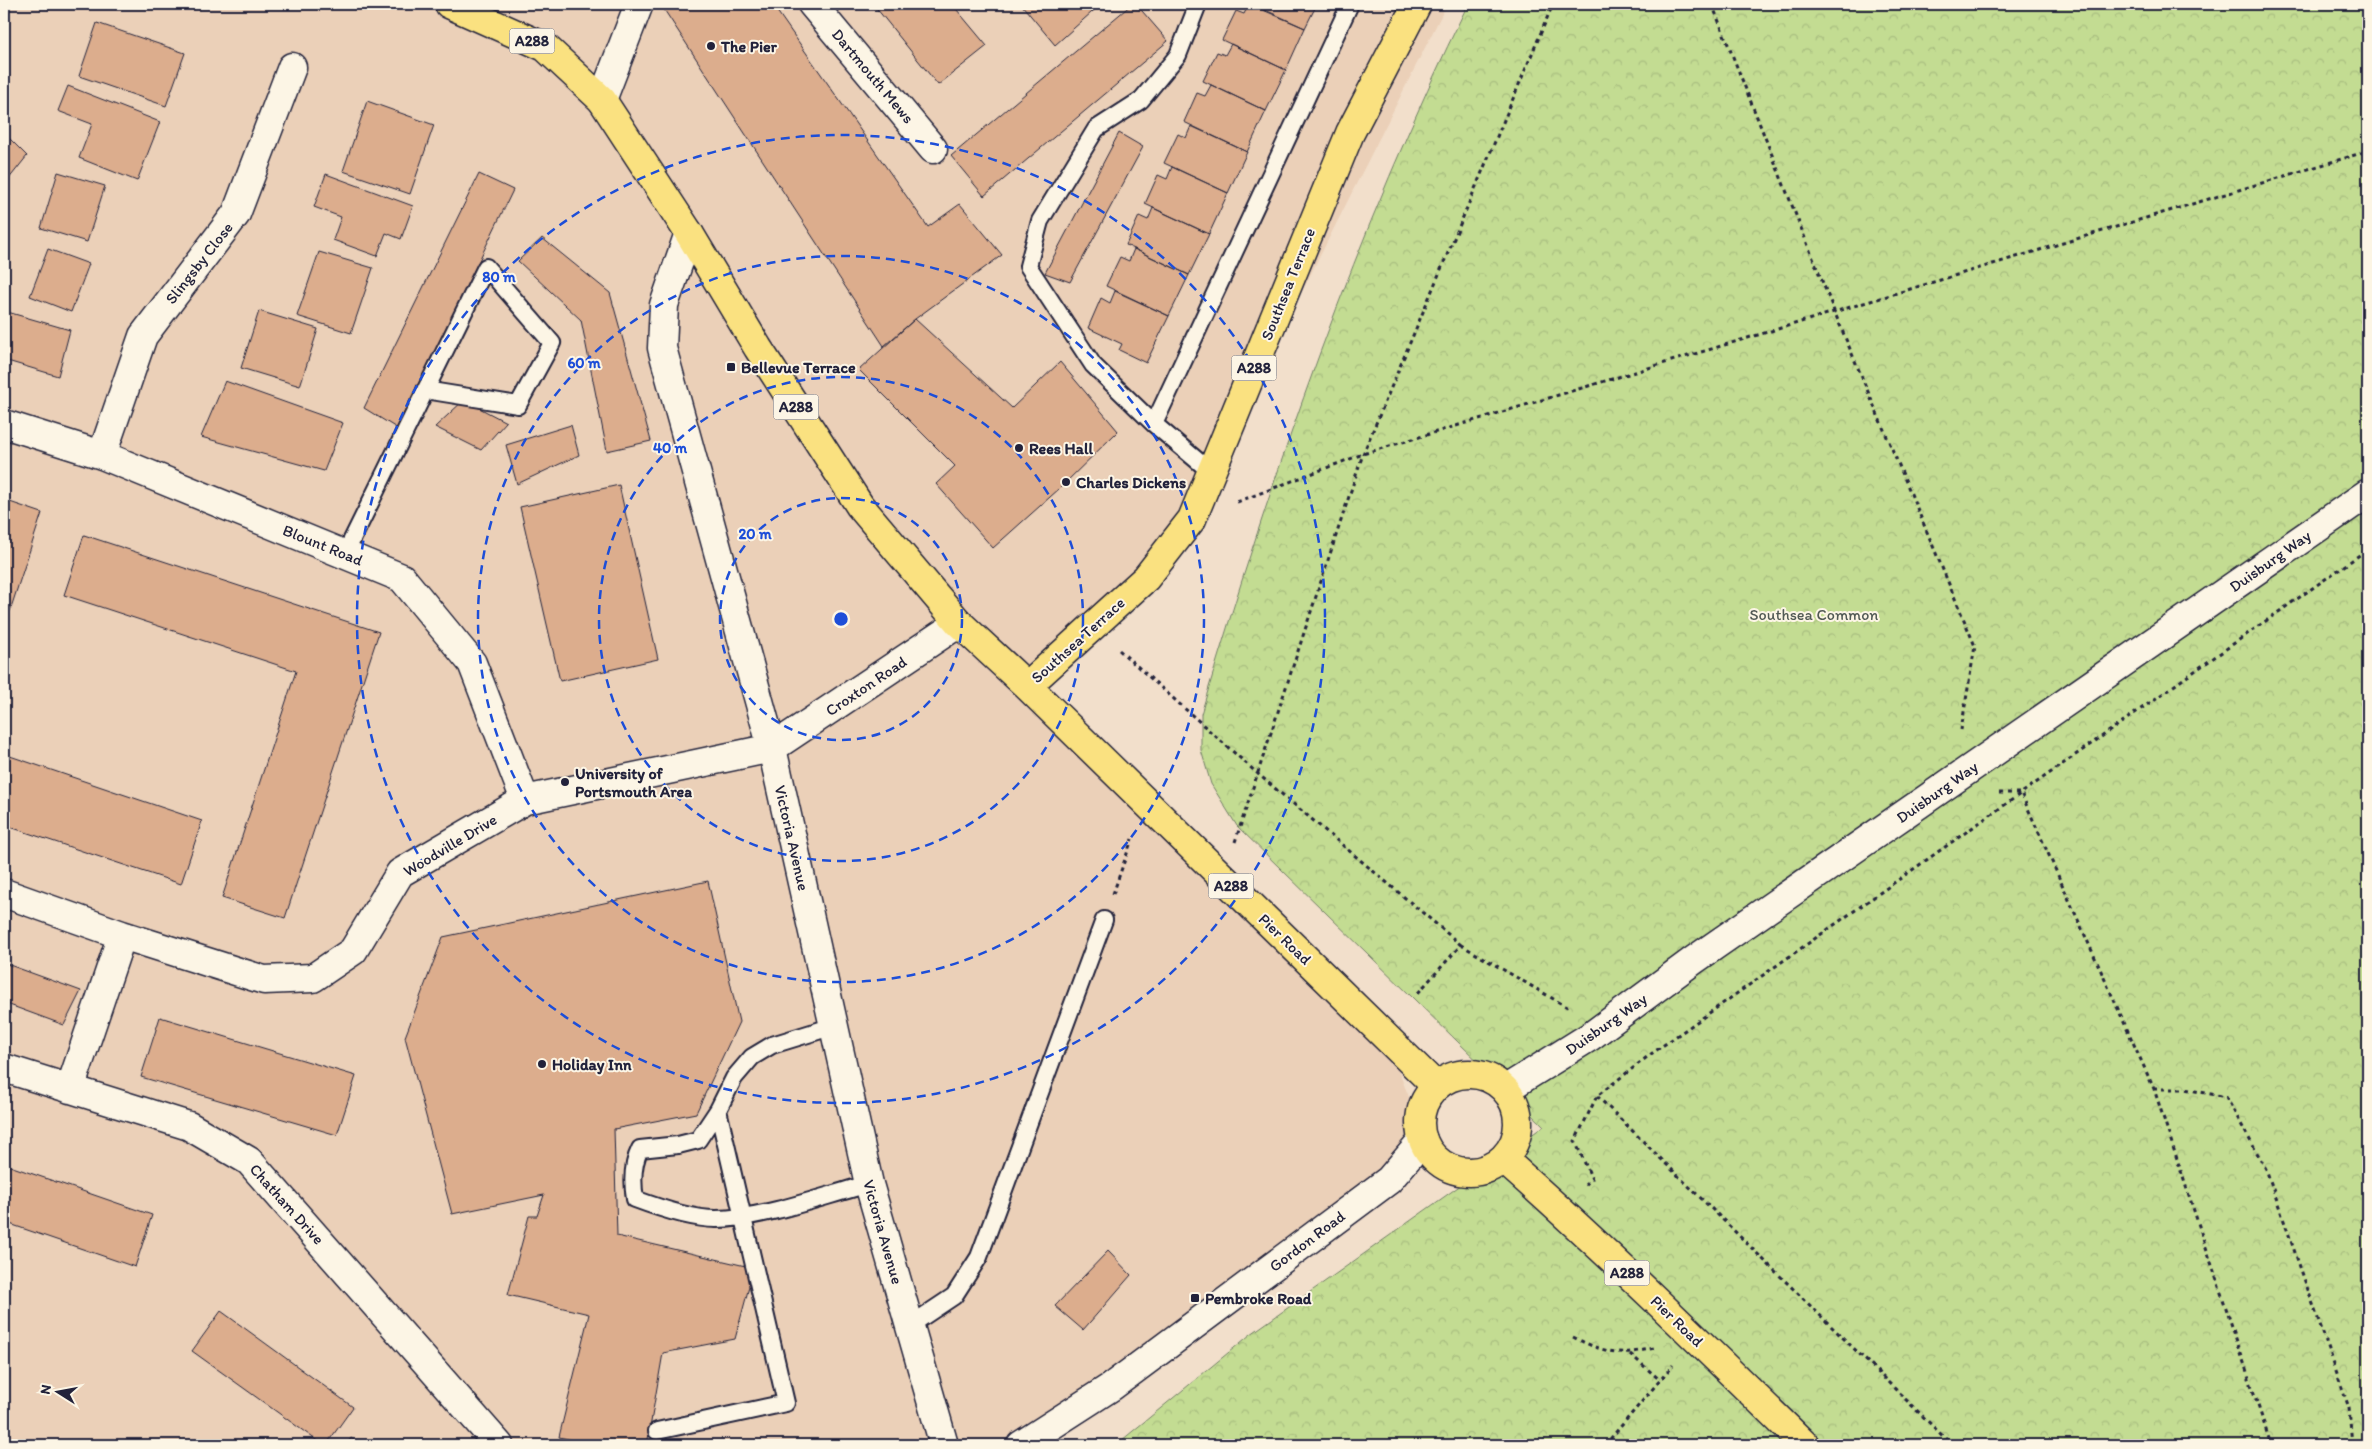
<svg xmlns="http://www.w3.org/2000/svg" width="2372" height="1449" viewBox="0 0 2372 1449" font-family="Itim,sans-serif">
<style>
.built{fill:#ebd0b8}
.forest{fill:url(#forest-crowns);stroke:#727f66}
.building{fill:#dcad8d;stroke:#22223b}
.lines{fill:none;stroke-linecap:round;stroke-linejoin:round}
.lane-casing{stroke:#22223b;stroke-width:20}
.street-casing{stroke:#22223b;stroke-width:31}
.primary-casing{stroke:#22223b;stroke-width:31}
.path{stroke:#22223b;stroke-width:3;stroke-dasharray:4 4;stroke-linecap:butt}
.lane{stroke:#fcf5e5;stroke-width:16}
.street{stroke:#fcf5e5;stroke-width:28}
.primary{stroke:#fae180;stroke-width:28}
.ring{fill:none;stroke:#1d4ed8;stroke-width:2.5;stroke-dasharray:9 6}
.poi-dot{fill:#22223b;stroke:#fcf5e5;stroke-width:2}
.labels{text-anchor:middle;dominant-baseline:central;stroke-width:4;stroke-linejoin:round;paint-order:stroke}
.shield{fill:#fcf5e5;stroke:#63616e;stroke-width:1}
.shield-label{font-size:15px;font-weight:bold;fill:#22223b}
.poi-label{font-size:16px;font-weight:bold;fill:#22223b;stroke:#fcf5e5;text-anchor:start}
.street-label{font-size:16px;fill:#22223b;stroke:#fcf5e5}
.park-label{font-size:16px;fill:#525a55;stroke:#fcf5e5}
.centre{fill:#1d4ed8;stroke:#fcf5e5;stroke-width:2.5}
.ring-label{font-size:15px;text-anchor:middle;font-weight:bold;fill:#1d4ed8;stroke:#fcf5e5;stroke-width:4;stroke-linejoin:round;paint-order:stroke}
</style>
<defs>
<pattern id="forest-crowns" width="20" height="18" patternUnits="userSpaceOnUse" patternTransform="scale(1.25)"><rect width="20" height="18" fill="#c3dc92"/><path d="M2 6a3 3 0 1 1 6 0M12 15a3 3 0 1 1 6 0" fill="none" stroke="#a7bc7f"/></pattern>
</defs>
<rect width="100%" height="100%" fill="#f2dfcb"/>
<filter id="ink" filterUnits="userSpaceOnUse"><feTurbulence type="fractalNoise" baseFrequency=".02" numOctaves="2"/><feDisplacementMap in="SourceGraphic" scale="10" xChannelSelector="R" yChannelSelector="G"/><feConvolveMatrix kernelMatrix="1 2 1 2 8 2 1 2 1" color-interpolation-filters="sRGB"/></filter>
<g filter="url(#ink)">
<!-- built -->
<path class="built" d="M 4,4 L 1447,4 L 1211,472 L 1146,578 L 1028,686 L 1383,1033 L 1433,1156 L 1017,1445 L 4,1445 Z"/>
<!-- forest -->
<path class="forest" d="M 1468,4 L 2368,4 L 2368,1445 L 1116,1445 L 1251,1334 L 1544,1126 L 1237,826 L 1211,784 L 1201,750 L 1201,714 C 1273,471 1357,231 1468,4 Z"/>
<!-- building -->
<path class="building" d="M 668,4 L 772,4 L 928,227 L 960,204 L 1002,255 L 915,319 L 884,346 L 665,11 Z
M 873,4 L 952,4 L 987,46 L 938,85 Z
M 1021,4 L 1101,4 L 1055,45 Z
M 1132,4 L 1136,4 L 1168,41 L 984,196 L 951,156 Z
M 1249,4 L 1305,28 L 1286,70 L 1222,40 L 1236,11 L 1244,14 Z
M 1252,4 L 1317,4 L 1305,28 Z
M 97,23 L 185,53 L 166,106 L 79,76 Z
M 1231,44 L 1286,70 L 1266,111 L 1203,81 L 1217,52 L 1225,55 Z
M 1211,85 L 1266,111 L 1247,152 L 1184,122 L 1197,93 L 1205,96 Z
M 68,86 L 160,122 L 137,181 L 79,158 L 92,124 L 58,111 Z
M 367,101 L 434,125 L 410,194 L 343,171 Z
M 1191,126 L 1247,152 L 1228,193 L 1164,163 L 1178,134 L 1186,138 Z
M 4,133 L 27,156 L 4,185 Z
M 1119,133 L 1143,147 L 1070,282 L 1045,273 Z
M 1172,167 L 1228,193 L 1209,234 L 1145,204 L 1158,175 L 1167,179 Z
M 58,172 L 105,186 L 87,242 L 41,228 Z
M 326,174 L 413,206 L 401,239 L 386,233 L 377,256 L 333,240 L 341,217 L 314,207 Z
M 479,174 L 513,190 L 398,429 L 364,408 Z
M 1153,208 L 1209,234 L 1189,275 L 1126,245 L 1139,216 L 1148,220 Z
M 542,238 L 610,293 L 651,441 L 607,451 L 581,320 L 518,261 Z
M 48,249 L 89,264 L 71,312 L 30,296 Z
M 1134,249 L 1189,275 L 1169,316 L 1106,286 L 1120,257 L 1129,261 Z
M 319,252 L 373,268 L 351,333 L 297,316 Z
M 1115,291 L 1169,316 L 1146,363 L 1119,350 L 1122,344 L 1088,328 L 1101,298 L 1110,303 Z
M 4,311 L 70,330 L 58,376 L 4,360 Z
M 259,311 L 318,329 L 300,386 L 241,368 Z
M 915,319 L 1012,408 L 1060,362 L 1118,431 L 1059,489 L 993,548 L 936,484 L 955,466 L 859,370 Z
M 225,381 L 343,423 L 324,471 L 201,437 Z
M 464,400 L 506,422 L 481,450 L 435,427 Z
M 571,425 L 579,455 L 517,484 L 506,445 Z
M 619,485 L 658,659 L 560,681 L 520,507 Z
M 4,500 L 42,513 L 4,629 Z
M 84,535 L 379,632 L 285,918 L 222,898 L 296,671 L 64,595 Z
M 4,754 L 202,821 L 181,884 L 4,825 Z
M 708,881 L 739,1022 L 696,1113 L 614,1129 L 617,1236 L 754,1268 L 735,1339 L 663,1353 L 647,1445 L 595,1445 L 559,1437 L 589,1314 L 508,1295 L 529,1216 L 537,1216 L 544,1195 L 452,1214 L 405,1037 L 443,937 Z
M 4,963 L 81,991 L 64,1025 L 4,1003 Z
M 160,1017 L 356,1076 L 337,1135 L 141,1077 Z
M 4,1164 L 152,1215 L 135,1267 L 4,1222 Z
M 1108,1251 L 1131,1275 L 1083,1330 L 1055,1306 Z
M 221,1311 L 353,1407 L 326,1445 L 323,1445 L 192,1351 Z
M 351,1438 L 361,1445 L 346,1445 Z"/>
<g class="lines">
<!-- lane casing -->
<g class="lane-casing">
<path id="lane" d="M 1198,4 L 1178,55 L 1141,100 L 1096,129 L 1040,221 L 1028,266 L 1093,365 L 1154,424 L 1211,472
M 1154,424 L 1350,4
M 345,554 L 486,267 L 552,343 L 518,405 L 425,390
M 834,1026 L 772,1045 L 752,1057 L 734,1078 L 718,1110 L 698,1140 L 678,1145 L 640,1149 C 632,1165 632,1181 635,1199 C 659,1208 691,1219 716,1219 C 762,1219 823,1196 869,1184
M 909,1326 L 954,1296 L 979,1257 L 1104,920
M 657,1431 L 786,1403 L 718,1110"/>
</g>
<!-- street casing -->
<g class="street-casing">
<path id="street" d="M 812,4 L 933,149
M 602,100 L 639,4
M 689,233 L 664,305 L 662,348 L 772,748 L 869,1184 L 944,1445
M 4,424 L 102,455 L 402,578 L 472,663 L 525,800
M 102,455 L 143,336 L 236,214 L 292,67
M 4,893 L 122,935 L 264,980 L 313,978 L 353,951 L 400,873 L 525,800 L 772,748 L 959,623
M 4,1068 L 189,1126 L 249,1161 L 499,1445
M 70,1089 L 122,935
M 1506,1089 L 1591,1036 L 1694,960 L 2368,493
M 1021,1445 L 1111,1387 L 1389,1180 L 1423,1140"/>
</g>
<!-- primary casing -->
<g class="primary-casing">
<path id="primary" d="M 449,4 L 545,47 L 602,100 L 689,233 L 758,348 L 860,506 L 959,623 L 1027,686 L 1436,1086
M 1027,686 L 1146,578 L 1192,519 L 1350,133 L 1417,4
M1420 1123a49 49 0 1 1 98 0a49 49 0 1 1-98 0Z
M 1503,1159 C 1607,1251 1706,1348 1805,1445"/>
</g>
<!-- path -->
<path class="path" d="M 1712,4 L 1834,311 L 1975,646 L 1961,730
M 1237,502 L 1363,454 L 2368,151
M 1119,650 L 1258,774 L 1461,945
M 1999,793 L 2021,793 L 2154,1089 L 2271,1445
M 1235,842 L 1363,454 L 1553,4
M 1113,894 L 1132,839
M 1418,993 L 1461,945 L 1569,1008
M 2154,1089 L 2185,1089 L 2226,1097 L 2266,1169 L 2349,1408 L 2352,1445
M 1597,1096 L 1952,1445
M 1585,1185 L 1592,1179 L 1575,1141 L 1597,1096 L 1651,1054 L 2368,549
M 1573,1337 C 1604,1353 1620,1356 1654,1348
M 1630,1354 L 1660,1380
M 1605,1445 L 1673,1365"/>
<!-- lane -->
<use href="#lane" class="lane"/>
<!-- street -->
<use href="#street" class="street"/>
<!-- primary -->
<use href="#primary" class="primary"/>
</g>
</g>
<!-- distance rings -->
<g class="ring">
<circle cx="841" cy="619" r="121"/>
<circle cx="841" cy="619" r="242"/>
<circle cx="841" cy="619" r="363"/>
<circle cx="841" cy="619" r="484"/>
</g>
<!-- markers -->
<g class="poi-dot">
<circle cx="711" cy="46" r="5"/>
<rect x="726" y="362" width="10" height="10" rx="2.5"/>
<circle cx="1019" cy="448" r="5"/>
<circle cx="1066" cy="482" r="5"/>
<circle cx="565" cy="782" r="5"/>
<circle cx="542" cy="1064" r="5"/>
<rect x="1190" y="1293" width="10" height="10" rx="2.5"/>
</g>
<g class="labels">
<!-- shield labels -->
<g class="shield">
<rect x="509.5" y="28.5" width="45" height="25" rx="4"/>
<rect x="1231.5" y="355.5" width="45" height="25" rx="4"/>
<rect x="773.5" y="394.5" width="45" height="25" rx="4"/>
<rect x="1208.5" y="873.5" width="45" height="25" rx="4"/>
<rect x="1604.5" y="1260.5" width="45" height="25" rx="4"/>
</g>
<g class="shield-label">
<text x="532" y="41">A288</text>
<text x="1254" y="368">A288</text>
<text x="796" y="407">A288</text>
<text x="1231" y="886">A288</text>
<text x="1627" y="1273">A288</text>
</g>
<!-- poi labels -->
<g class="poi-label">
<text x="721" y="46">The Pier</text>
<text x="741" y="367">Bellevue Terrace</text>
<text x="1029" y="448">Rees Hall</text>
<text x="1076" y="482">Charles Dickens</text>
<text x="575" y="773">University of<tspan x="575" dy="18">Portsmouth Area</tspan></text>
<text x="552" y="1064">Holiday Inn</text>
<text x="1205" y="1298">Pembroke Road</text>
</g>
<!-- street labels -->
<g class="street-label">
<text transform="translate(873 76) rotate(50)">Dartmouth Mews</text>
<text transform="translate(199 263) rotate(-52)">Slingsby Close</text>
<text transform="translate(1288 284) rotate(-68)">Southsea Terrace</text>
<text transform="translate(323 545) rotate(22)">Blount Road</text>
<text transform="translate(2270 561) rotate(-35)">Duisburg Way</text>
<text transform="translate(1078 640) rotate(-42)">Southsea Terrace</text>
<text transform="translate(866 686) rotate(-34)">Croxton Road</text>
<text transform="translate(1937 792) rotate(-35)">Duisburg Way</text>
<text transform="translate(792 838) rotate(77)">Victoria Avenue</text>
<text transform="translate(450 845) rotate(-31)">Woodville Drive</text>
<text transform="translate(1285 939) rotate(44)">Pier Road</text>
<text transform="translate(1606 1024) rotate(-35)">Duisburg Way</text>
<text transform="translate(287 1204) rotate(48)">Chatham Drive</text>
<text transform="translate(883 1232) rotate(74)">Victoria Avenue</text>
<text transform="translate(1307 1241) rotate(-37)">Gordon Road</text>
<text transform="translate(1677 1321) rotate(44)">Pier Road</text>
</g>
<!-- park labels -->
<g class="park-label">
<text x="1814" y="614">Southsea Common</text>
</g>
</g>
<circle cx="841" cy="619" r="8" class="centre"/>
<g class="ring-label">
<text x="499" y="282">80 m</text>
<text x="584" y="368">60 m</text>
<text x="670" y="453">40 m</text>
<text x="755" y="539">20 m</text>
</g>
<!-- margin -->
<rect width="2372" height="1449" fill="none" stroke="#fcf5e5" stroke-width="20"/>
<rect x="10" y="10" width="2352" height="1429" fill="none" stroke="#22223b" stroke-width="2" filter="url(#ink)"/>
<!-- north arrow -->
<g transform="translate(58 1392) rotate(281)" stroke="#fcf5e5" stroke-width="4" paint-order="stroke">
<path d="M0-4L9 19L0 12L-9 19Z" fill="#22223b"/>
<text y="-8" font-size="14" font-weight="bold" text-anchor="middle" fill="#22223b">N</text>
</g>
</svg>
